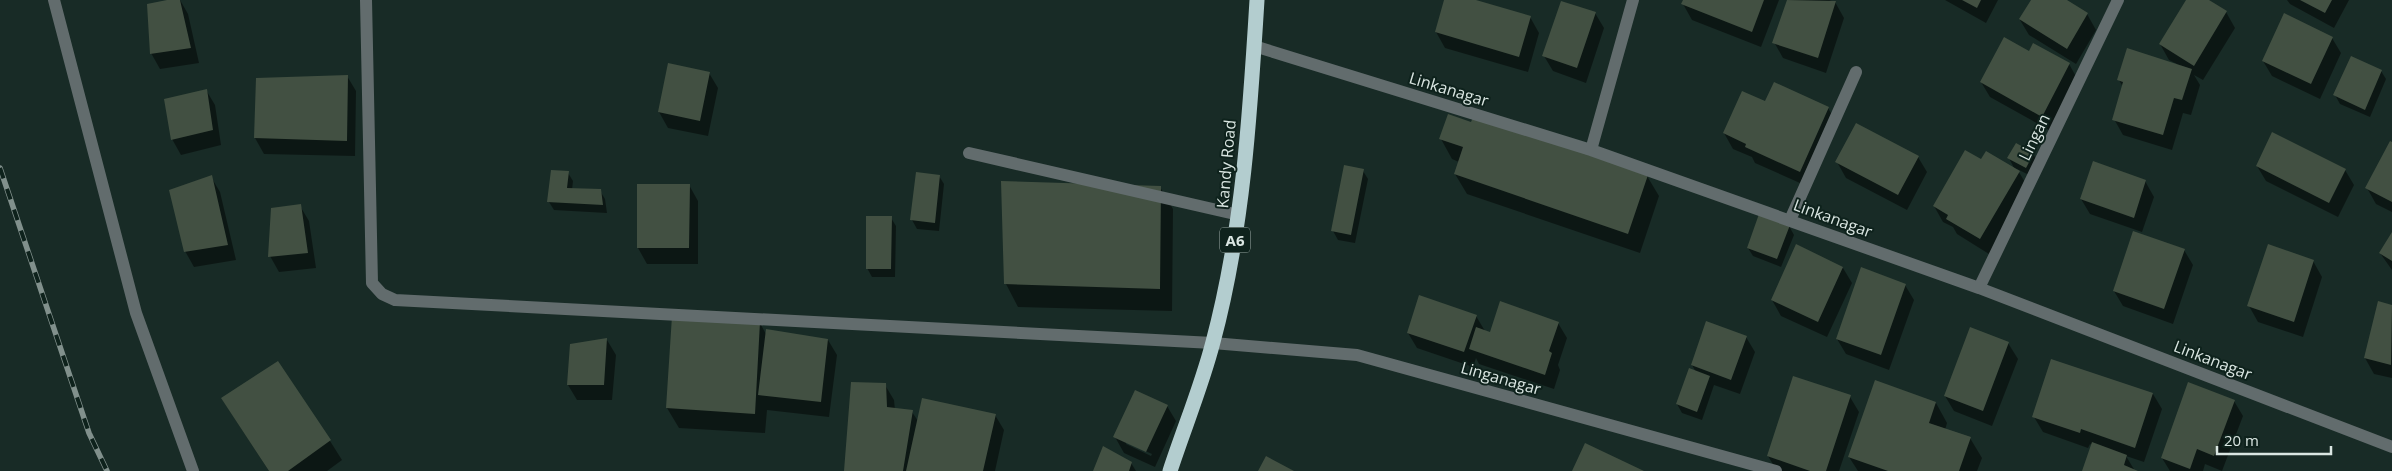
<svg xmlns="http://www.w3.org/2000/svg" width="2392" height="471" viewBox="0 0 2392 471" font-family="'Open Sans',sans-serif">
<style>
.shadow{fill:#0007;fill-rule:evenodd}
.building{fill:#425042}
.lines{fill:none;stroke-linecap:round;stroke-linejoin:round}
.minor{stroke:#626c6d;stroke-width:12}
.highway{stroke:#b3cdcf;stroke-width:15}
.rail-casing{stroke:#81908c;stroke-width:5.5}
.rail{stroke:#0e221c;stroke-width:4;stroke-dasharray:11;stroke-linecap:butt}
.labels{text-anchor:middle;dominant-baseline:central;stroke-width:4;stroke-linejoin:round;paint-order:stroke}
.shield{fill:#0e221c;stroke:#9daba7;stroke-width:1}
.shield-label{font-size:15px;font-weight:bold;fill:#dae6e2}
.street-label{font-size:16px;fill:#dae6e2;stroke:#0e221c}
</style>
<rect width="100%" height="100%" fill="#182b26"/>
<!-- shadow -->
<path class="shadow" d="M 172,0 L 180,0 L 188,14 L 199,63 L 160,69 L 151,53 Z
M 1445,0 L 1472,0 L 1530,17 L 1539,33 L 1528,72 L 1445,48 L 1436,32 Z
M 1684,0 L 1779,0 L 1761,47 L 1692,20 L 1683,4 Z
M 1788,0 L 1829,0 L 1835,2 L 1844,18 L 1826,73 L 1783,58 L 1774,42 Z
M 1945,0 L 1998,0 L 1986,23 Z
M 2032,0 L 2064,0 L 2087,14 L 2096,30 L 2076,64 L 2029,35 L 2020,20 Z
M 2188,0 L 2207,0 L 2226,12 L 2235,28 L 2203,80 L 2194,75 L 2200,85 L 2191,115 L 2183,113 L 2172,150 L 2123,135 L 2114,119 L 2123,87 L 2119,80 L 2177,64 L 2169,60 L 2160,44 Z
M 2287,0 L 2349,0 L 2334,28 L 2290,4 Z
M 1595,13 L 1604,28 L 1586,83 L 1553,71 L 1544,56 Z
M 2332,38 L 2341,53 L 2320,99 L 2272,76 L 2263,61 Z
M 2033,45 L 2069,64 L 2078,80 L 2051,131 L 1990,97 L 1981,82 L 2029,52 Z
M 2381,71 L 2386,79 L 2370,117 L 2340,104 L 2335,95 Z
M 709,73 L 718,88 L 708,136 L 668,128 L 659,112 Z
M 347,76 L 356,91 L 355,156 L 264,154 L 255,138 L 257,79 Z
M 206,90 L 215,105 L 221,145 L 181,155 L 172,139 Z
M 1766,103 L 1828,108 L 1837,123 L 1809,187 L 1755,163 L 1752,157 L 1733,149 L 1724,133 Z
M 1472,123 L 1647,176 L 1659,196 L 1640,253 L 1467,194 L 1455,174 L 1459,162 L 1452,159 L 1441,139 Z
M 2392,143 L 2392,212 L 2376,204 L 2367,188 Z
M 2033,154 L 2038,162 L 2031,176 L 2017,169 L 2028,187 L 1989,254 L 1957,234 L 1953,227 L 1943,222 L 1934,206 L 1981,161 L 2015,170 L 2009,158 Z
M 1918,157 L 1927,172 L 1907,210 L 1846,178 L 1837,162 Z
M 2257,166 L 2345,170 L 2354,185 L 2338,217 L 2266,181 Z
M 1363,171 L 1368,179 L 1355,243 L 1338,240 L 1333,231 Z
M 568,173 L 573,181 L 572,190 L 600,191 L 605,199 L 607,213 L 554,210 L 549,202 Z
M 939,176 L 944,184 L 939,231 L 917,229 L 912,220 Z
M 211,177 L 220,192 L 236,260 L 194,267 L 185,251 Z
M 2145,181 L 2154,197 L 2142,232 L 2090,214 L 2081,199 Z
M 1002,182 L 1160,187 L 1173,209 L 1172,311 L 1018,307 L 1006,284 Z
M 638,185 L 689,185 L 698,201 L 698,264 L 647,264 L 638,248 Z
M 300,206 L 309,221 L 316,268 L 279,272 L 270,256 Z
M 891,218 L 896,226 L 895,277 L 872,277 L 867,268 Z
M 1789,226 L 1794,235 L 1781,267 L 1753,256 L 1748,248 Z
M 2392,235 L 2392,270 L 2380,253 Z
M 2184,250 L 2193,265 L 2173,324 L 2123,306 L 2114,291 Z
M 2313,261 L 2322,277 L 2303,337 L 2258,322 L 2249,306 Z
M 1843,268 L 1852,283 L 1827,337 L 1781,316 L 1772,300 Z
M 1905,285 L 1914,300 L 1889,370 L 1846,354 L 1837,339 Z
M 2379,303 L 2392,306 L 2392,378 L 2374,374 L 2365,358 Z
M 1476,316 L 1485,331 L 1490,333 L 1558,323 L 1567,338 L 1558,365 L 1560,370 L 1554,389 L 1479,364 L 1476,358 L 1473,367 L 1417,348 L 1408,333 Z
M 760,323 L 767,336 L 828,340 L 837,355 L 829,417 L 767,410 L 765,433 L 679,428 L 667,408 Z
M 1746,337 L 1755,352 L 1740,394 L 1714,385 L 1702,420 L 1682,413 L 1677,404 L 1696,372 L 1692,365 Z
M 607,340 L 616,355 L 612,400 L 577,400 L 568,385 Z
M 2008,343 L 2018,359 L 1992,426 L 1954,411 L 1945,396 Z
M 885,385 L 894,400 L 895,410 L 912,412 L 918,421 L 995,415 L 1004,430 L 995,471 L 845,471 Z
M 2153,394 L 2162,409 L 2144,462 L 2126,456 L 2135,471 L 2083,471 L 2092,445 L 2090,444 L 2088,448 L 2043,432 L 2034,417 Z
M 1850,397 L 1859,412 L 1839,471 L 1777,471 L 1768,456 Z
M 222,399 L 330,441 L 342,460 L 327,471 L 269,471 Z
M 2234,401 L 2243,416 L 2222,471 L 2205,464 L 2203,471 L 2170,471 L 2162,458 Z
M 1936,403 L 1947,423 L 1945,430 L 1970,438 L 1982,458 L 1977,471 L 1858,471 L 1849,457 Z
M 1167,406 L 1176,421 L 1155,467 L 1124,453 L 1115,437 ZM 1126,442 L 1152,454 L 1151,456 L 1126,444 Z
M 1131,463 L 1136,471 L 1094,471 Z"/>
<!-- building -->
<path class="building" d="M 167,0 L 180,0 L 191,48 L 150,54 L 147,4 Z
M 1444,0 L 1476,0 L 1531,16 L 1519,57 L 1435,32 Z
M 1683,0 L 1764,0 L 1752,32 L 1681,4 Z
M 1787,0 L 1836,1 L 1818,58 L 1772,43 Z
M 1962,0 L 1981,0 L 1977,8 Z
M 2031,0 L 2067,0 L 2088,13 L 2067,49 L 2019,19 Z
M 2186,0 L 2209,0 L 2227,11 L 2194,66 L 2159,44 Z
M 2300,0 L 2332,0 L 2325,13 Z
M 1561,1 L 1596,12 L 1577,68 L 1542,56 Z
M 2284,13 L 2333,37 L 2311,84 L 2262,61 Z
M 2004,37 L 2029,51 L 2033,43 L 2070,63 L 2042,117 L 1980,82 Z
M 2127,48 L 2192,69 L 2182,100 L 2174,98 L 2163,135 L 2112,120 L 2123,82 L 2117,80 Z
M 2351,56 L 2382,70 L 2365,110 L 2333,95 Z
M 668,63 L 710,72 L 700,121 L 658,112 Z
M 348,75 L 347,141 L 254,138 L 256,78 Z
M 1774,82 L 1829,107 L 1800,172 L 1745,147 L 1746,144 L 1723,133 L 1742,91 L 1765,101 Z
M 207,89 L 213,130 L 171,140 L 164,99 Z
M 1448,114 L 1471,122 L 1474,115 L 1648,175 L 1628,234 L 1454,174 L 1463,147 L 1439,139 Z
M 1856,123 L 1919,156 L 1898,195 L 1835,162 Z
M 2272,132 L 2346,169 L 2329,203 L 2256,166 Z
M 2390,141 L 2392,142 L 2392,202 L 2365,188 Z
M 2016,143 L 2034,153 L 2026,168 L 2007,158 Z
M 1965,150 L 1981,159 L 1986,151 L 2020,171 L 1980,239 L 1946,219 L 1948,215 L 1933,206 Z
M 2093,161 L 2146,180 L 2134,218 L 2080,199 Z
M 1344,165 L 1364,169 L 1351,235 L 1331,231 Z
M 551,170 L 569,171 L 567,188 L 601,189 L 603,205 L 547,202 Z
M 916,172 L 940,175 L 935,223 L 910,220 Z
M 212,175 L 228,245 L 184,252 L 169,190 Z
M 1001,181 L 1161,186 L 1160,289 L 1004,284 Z
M 637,184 L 690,184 L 689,248 L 637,248 Z
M 301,204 L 308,253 L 268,257 L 271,208 Z
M 1759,214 L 1790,225 L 1777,259 L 1747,248 Z
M 866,216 L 892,216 L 891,269 L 866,269 Z
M 2133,231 L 2185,249 L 2164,309 L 2113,291 Z
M 2392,232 L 2392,261 L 2379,253 Z
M 1796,244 L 1843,267 L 1818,322 L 1771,300 Z
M 2268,244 L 2314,260 L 2294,322 L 2247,306 Z
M 1861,267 L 1906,284 L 1881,355 L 1836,339 Z
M 1419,295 L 1477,315 L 1464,352 L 1407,333 Z
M 1500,301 L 1559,322 L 1549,351 L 1552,353 L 1545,375 L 1469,349 L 1476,327 L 1490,332 Z
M 2378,301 L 2392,305 L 2391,365 L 2364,358 Z
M 672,316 L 760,322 L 755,414 L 666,408 Z
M 1706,321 L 1747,336 L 1731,380 L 1691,365 Z
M 1970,327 L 2009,342 L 1983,411 L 1944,396 Z
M 766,329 L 828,339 L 821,402 L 758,395 Z
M 607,338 L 604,385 L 567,385 L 570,344 Z
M 2051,359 L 2153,393 L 2135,448 L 2081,429 L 2080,433 L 2032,417 Z
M 278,361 L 331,440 L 288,471 L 269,471 L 221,398 Z
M 1689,368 L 1710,376 L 1697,412 L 1676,404 Z
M 1793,376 L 1851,395 L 1826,471 L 1810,471 L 1767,456 Z
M 1875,380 L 1936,402 L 1929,423 L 1971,437 L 1959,471 L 1888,471 L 1848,457 Z
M 851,382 L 886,383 L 887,407 L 913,410 L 903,471 L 844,471 Z
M 2188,382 L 2235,400 L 2214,456 L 2197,449 L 2190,469 L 2161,458 Z
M 1135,390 L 1168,405 L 1146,452 L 1113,437 Z
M 922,398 L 996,414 L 983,471 L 906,471 Z
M 2092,442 L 2127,455 L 2124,465 L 2138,471 L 2082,471 Z
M 1585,443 L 1644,471 L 1572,471 Z
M 1103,446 L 1132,462 L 1129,471 L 1093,471 Z
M 1266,456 L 1294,471 L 1258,471 Z"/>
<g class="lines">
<!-- minor -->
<path class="minor" d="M 54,0 L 136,313 L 193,471
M 366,0 L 372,283 L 382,294 L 395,300 L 1213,343 L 1357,355 L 1776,471
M 1254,46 L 1591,150 L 1979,288 L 2392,447
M 1591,150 L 1633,0
M 969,153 L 1239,215
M 1790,220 L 1856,72
M 1979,288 L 2118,0"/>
<!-- highway -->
<path class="highway" d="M 1170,471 C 1184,428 1202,385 1213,342 C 1243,230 1250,115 1257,0"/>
<!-- rail casing -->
<g class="rail-casing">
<path id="rail" d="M 0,168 L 89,433 L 107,471"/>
</g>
<!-- rail -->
<use href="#rail" class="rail"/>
</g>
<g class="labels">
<!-- shield labels -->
<rect class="shield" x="1220" y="227.5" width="30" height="25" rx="4"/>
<g class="shield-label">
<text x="1235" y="240">A6</text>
</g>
<!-- street labels -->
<g class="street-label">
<text transform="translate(1449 89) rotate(17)">Linkanagar</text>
<text transform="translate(2034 137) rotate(-64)">Lingan</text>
<text transform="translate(1226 164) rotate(-85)">Kandy Road</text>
<text transform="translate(1833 218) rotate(20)">Linkanagar</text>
<text transform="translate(2213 360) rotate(21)">Linkanagar</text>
<text transform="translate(1501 378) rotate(16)">Linganagar</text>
</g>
</g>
<!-- scale -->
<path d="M2217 446v8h114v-8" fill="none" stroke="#dae6e2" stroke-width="2.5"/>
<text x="2224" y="446" font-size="15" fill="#dae6e2" stroke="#0e221c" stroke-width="4" paint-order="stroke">20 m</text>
</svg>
